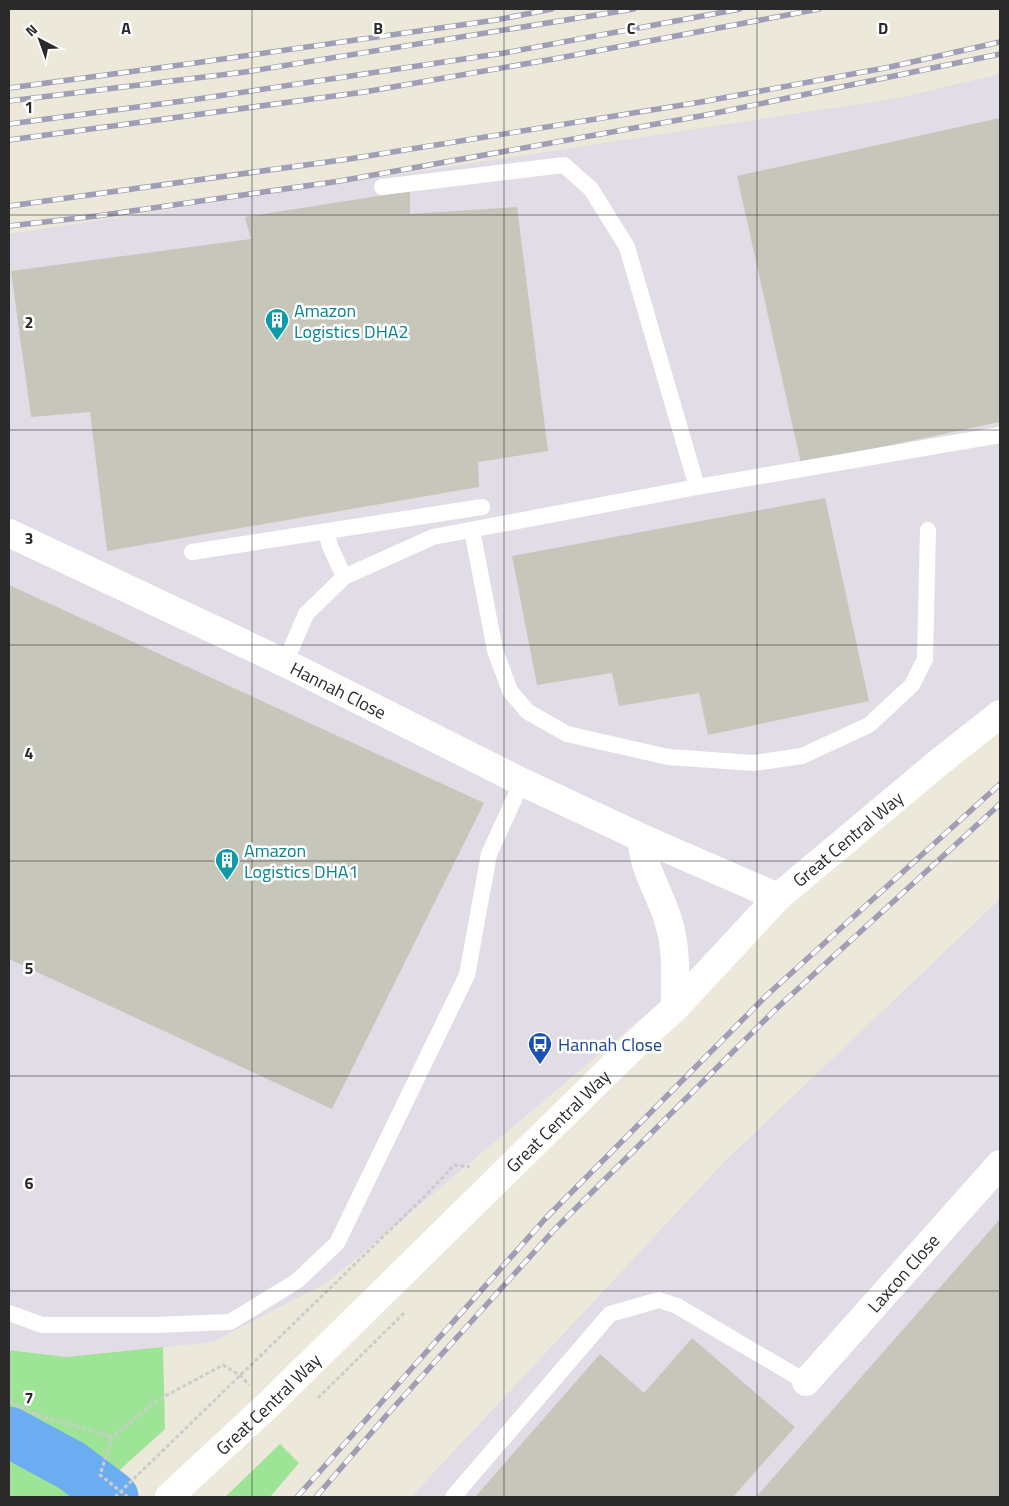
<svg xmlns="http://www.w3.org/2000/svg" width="1009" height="1506" viewBox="0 0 1009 1506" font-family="'Titillium Web',sans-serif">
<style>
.industrial{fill:#e1dce5}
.green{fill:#9ee497}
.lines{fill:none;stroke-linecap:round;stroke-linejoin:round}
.river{stroke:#6cacf1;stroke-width:51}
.building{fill:#c7c6ba}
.path{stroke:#ccc;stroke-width:3;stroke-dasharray:4 2.5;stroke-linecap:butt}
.service{stroke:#fff;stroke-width:16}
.minor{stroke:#fff;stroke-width:28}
.secondary{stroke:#fff;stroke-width:28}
.rail-casing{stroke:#a09eb5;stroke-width:5.5}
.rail{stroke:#fff;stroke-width:4;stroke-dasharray:11;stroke-linecap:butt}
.grid{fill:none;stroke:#2a2a2a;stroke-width:1;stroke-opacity:0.55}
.labels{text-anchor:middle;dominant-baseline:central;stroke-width:5;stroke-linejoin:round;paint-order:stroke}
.culture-label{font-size:18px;fill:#0d838f;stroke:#fff;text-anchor:start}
.street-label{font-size:18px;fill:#2a2a2a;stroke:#fff}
.transit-label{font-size:18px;fill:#164399;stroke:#fff;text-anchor:start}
.grid-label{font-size:16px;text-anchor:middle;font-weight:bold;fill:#2a2a2a;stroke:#fff;stroke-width:5;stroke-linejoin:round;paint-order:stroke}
</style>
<rect width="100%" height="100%" fill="#ece9db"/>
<!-- industrial -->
<path class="industrial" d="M 1000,74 L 1000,717 L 328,1282 L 213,1342 L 66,1357 L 9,1350 L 9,234 L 898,98 Z
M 1000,899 L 1000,1497 L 411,1497 L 724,1162 Z"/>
<!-- green -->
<path class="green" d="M 163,1347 L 165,1429 L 90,1497 L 9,1497 L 9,1350 L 66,1357 Z
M 280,1444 L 299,1463 L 270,1497 L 225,1497 Z"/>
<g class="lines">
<!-- river -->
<path class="river" d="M 9,1432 L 72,1466 L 113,1497"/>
</g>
<!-- building -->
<path class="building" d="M 1000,118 L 1000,422 L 801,464 L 737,176 Z
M 410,191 L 410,214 L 517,207 L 548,451 L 478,462 L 479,487 L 107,551 L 90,412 L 31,417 L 11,271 L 251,239 L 245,217 Z
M 825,498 L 869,701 L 708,735 L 699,693 L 619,706 L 612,673 L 537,685 L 512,556 Z
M 9,585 L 484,803 L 332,1109 L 9,959 Z
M 1000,1219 L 1000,1497 L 756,1497 Z
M 692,1338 L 795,1427 L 733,1497 L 475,1497 L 600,1354 L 644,1393 Z"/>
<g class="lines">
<!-- path -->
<path class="path" d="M 318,1398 L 404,1313
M 9,1401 L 38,1415 L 112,1437
M 115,1497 C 219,1396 322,1296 426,1195 L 454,1165 L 470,1167
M 128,1497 L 100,1475 L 112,1437 L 156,1401 L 223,1365 L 241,1376 L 249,1385"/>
<!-- service -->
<path class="service" d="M 382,187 L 564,165 L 591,189 L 627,247 L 697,487
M 472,530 L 495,650 L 510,691 L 528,712 L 567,734 L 668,757 L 754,763 L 802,756 L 869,725 L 912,685 L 925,659 L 928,530
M 326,532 L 330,546 L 344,577
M 192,552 L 482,507
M 285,663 L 306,614 L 344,577 L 433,537 L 697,487 L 1000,435
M 9,1313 L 42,1325 L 153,1325 L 230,1322 L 297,1281 L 337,1243 L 467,975 L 489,854 L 522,782
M 453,1497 L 610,1314 L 659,1300 L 677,1306 L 806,1382"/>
<!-- minor -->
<g class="minor">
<path id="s1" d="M 9,533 L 285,663 L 522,782 L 642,838 L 778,897"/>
<path id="s2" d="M 806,1382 L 1000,1164"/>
</g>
<!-- secondary -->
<g class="secondary">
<path d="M 642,838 C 642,869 661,894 669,923 C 677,950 675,979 675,1008"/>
<path id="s3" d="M 169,1497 L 267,1406 L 647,1033 L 675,1008 L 778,897 L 938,763 L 1000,714"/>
</g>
<!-- rail casing -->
<g class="rail-casing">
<path id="rail" d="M 9,88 L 195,63 L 496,20 L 552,9
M 9,101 L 245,72 L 634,9
M 9,124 L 198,99 L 504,53 L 740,9
M 9,140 L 364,92 L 559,58 L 819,9
M 9,206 L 349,159 L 701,102 L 890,67 L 1000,42
M 9,226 L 97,216 L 340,181 L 706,115 L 1000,54
M 297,1497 L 545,1219 L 766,996 L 1000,784
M 316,1497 L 385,1417 L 555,1229 L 777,1008 L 1000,804"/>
</g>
<!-- rail -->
<use href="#rail" class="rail"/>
</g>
<!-- grid -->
<path class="grid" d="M 252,9 L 252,1497M 504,9 L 504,1497M 757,9 L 757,1497M 9,215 L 1000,215M 9,430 L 1000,430M 9,645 L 1000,645M 9,861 L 1000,861M 9,1076 L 1000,1076M 9,1291 L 1000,1291"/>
<!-- icons -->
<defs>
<g id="building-pin" transform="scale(1.25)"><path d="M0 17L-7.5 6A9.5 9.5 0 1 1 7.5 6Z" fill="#0f9aa8" stroke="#fff"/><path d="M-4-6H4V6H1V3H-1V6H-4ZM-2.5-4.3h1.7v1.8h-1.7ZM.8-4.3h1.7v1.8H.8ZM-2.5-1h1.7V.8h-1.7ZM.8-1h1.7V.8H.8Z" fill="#fff"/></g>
<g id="bus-pin" transform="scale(1.25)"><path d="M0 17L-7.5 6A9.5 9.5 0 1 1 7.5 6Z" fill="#1a4fb4" stroke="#fff"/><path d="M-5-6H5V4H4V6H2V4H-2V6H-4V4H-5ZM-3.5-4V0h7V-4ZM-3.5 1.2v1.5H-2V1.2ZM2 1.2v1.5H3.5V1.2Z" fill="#fff"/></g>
</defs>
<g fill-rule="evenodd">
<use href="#building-pin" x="277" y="320"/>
<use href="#building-pin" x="227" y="860"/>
<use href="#bus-pin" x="540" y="1044"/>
</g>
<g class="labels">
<!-- culture labels -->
<g class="culture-label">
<text x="294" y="310">Amazon<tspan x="294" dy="21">Logistics DHA2</tspan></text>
<text x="244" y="850">Amazon<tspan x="244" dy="21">Logistics DHA1</tspan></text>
</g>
<!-- street labels -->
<g class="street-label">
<text stroke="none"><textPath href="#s1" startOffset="365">Hannah Close</textPath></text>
<text stroke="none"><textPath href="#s3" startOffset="946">Great Central Way</textPath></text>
<text stroke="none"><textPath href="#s3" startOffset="541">Great Central Way</textPath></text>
<text stroke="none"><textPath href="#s2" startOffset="146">Laxcon Close</textPath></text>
<text stroke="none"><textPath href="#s3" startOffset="136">Great Central Way</textPath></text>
</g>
<!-- transit labels -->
<g class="transit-label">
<text x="558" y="1044">Hannah Close</text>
</g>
</g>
<g class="grid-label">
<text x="126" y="34">A</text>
<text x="378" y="34">B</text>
<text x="631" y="34">C</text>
<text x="883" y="34">D</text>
<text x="29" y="113">1</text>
<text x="29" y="328">2</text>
<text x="29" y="544">3</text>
<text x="29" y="759">4</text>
<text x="29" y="974">5</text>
<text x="29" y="1189">6</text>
<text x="29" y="1404">7</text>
</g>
<!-- border -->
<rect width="1009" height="1506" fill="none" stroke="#2a2a2a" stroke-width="20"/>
<!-- north arrow -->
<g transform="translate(40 40) rotate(319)" stroke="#ffffff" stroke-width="4" paint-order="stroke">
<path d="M0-4L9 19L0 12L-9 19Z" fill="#2a2a2a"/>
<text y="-8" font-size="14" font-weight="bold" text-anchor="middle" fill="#2a2a2a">N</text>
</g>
</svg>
